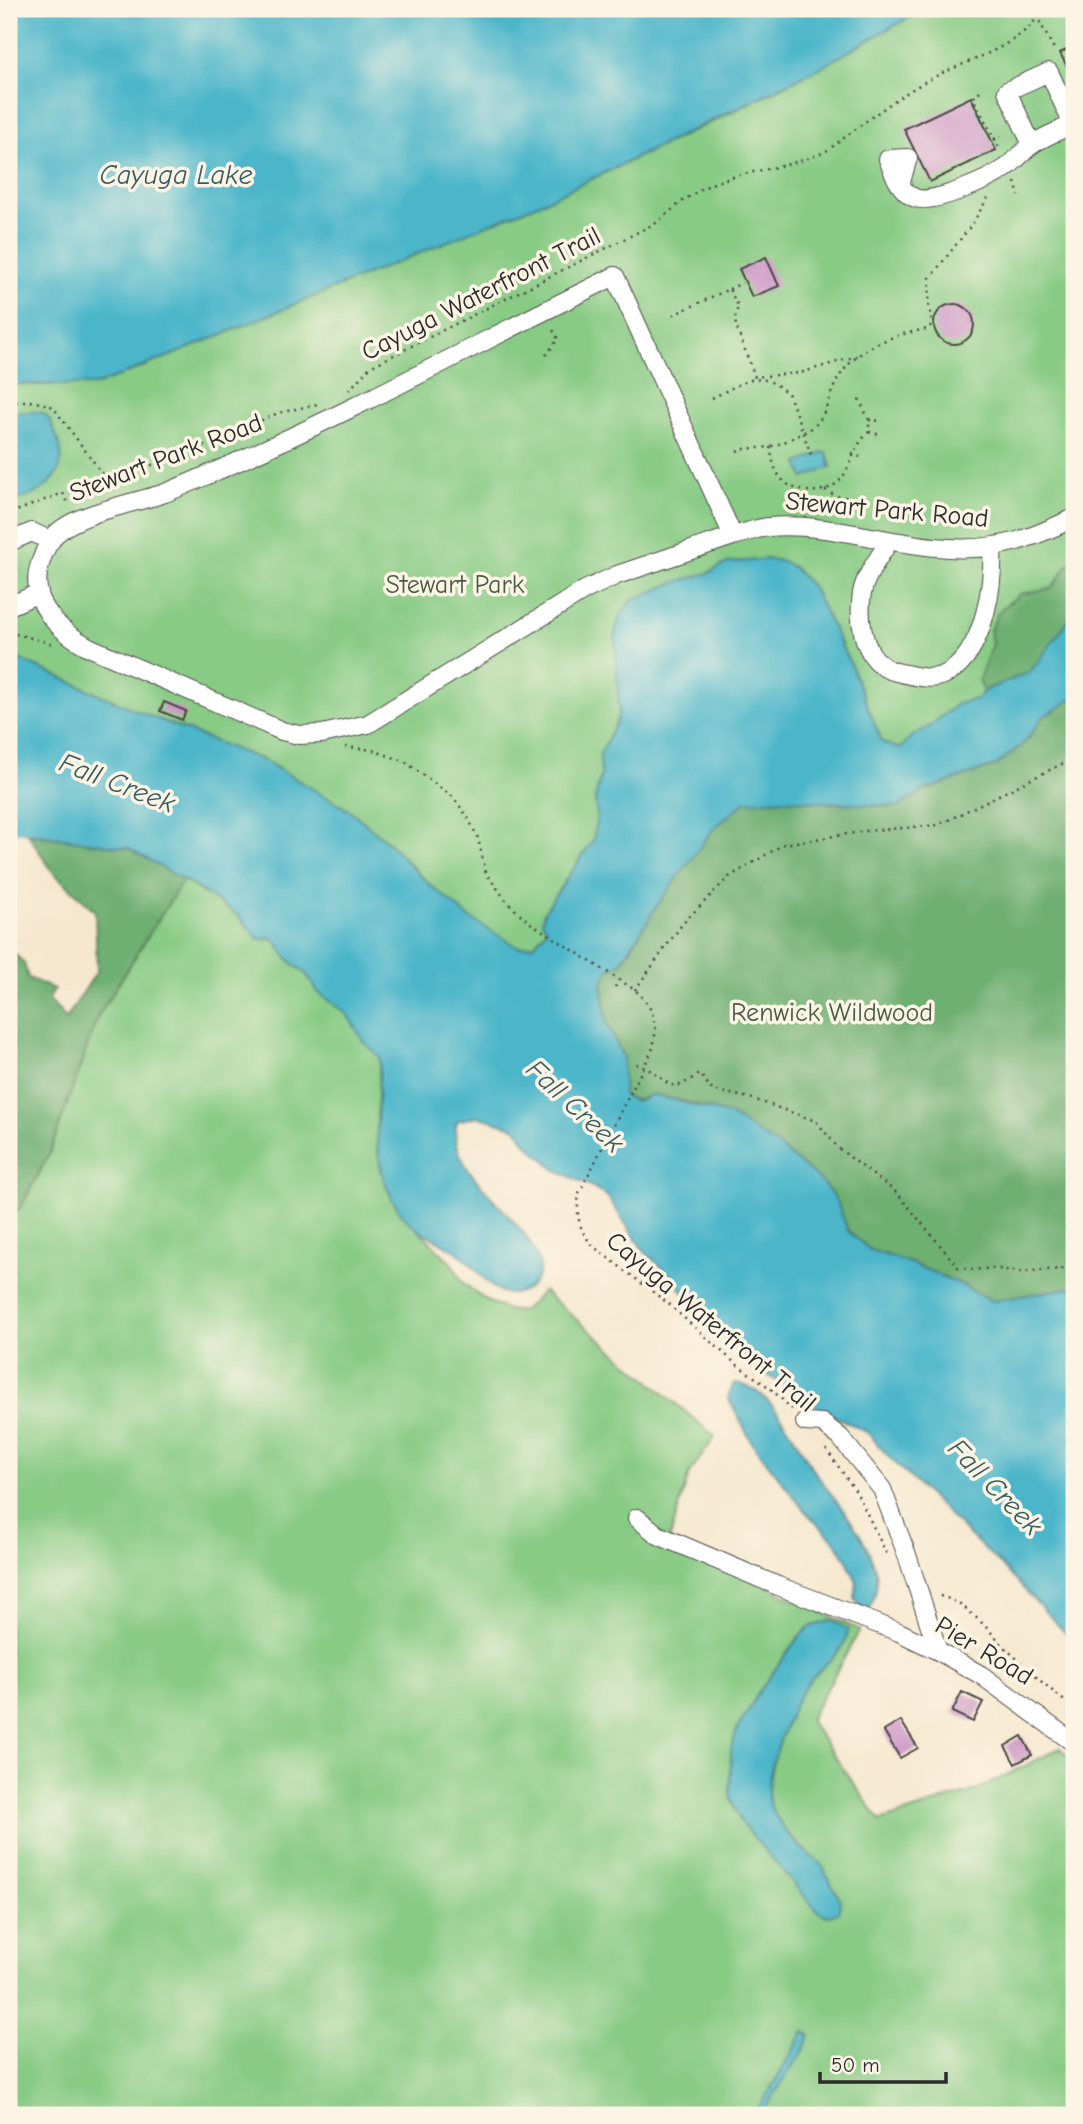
<svg xmlns="http://www.w3.org/2000/svg" width="1083" height="2124" viewBox="0 0 1083 2124" font-family="'Comic Neue',sans-serif">
<style>
.green{fill:#88cb85;stroke:#5a7b58;stroke-width:2}
.forest{fill:#6eaf72;stroke:#4c6d4e;stroke-width:2}
.water{fill:#4cb6ca;stroke:#3c707a;stroke-width:2}
.building{fill:#ca92c5}
.lines{fill:none;stroke-linecap:round;stroke-linejoin:round}
.minor-casing{stroke:#494744;stroke-width:20}
.path{stroke:#494744;stroke-width:2.5;stroke-dasharray:2 5;stroke-linecap:butt}
.minor{stroke:#fff;stroke-width:18}
.labels{text-anchor:middle;dominant-baseline:central;stroke-width:7;stroke-linejoin:round;paint-order:stroke}
.street-label{font-size:26px;fill:#2b2b2b;stroke:#fcf5e5}
.park-label{font-size:26px;fill:#475b46;stroke:#fcf5e5}
.water-label{font-size:28px;font-style:italic;fill:#375c63;stroke:#fcf5e5}
</style>
<rect width="100%" height="100%" fill="#fcf5e5"/>
<filter id="ink" filterUnits="userSpaceOnUse"><feTurbulence type="fractalNoise" baseFrequency=".0143" numOctaves="2"/><feDisplacementMap in="SourceGraphic" scale="14" xChannelSelector="R" yChannelSelector="G"/><feConvolveMatrix kernelMatrix="1 2 1 2 8 2 1 2 1" color-interpolation-filters="sRGB"/></filter>
<filter id="wash" filterUnits="userSpaceOnUse"><feTurbulence type="fractalNoise" baseFrequency=".00686" numOctaves="4" result="noise"/><feDisplacementMap in="SourceGraphic" scale="28" xChannelSelector="R" yChannelSelector="G"/><feGaussianBlur stdDeviation="1.57" result="paint"/><feColorMatrix in="noise" values="0 0 0 0 0 0 0 0 0 0 0 0 0 0 0 0 0 1.4 0 .05"/><feComposite in="paint" operator="in"/></filter>
<g filter="url(#wash)">
<rect width="100%" height="100%" fill="#f6e8cf"/>
<!-- green -->
<path class="green" d="M 924,9 L 1074,9 L 1074,1570 L 902,1390 L 9,745 L 9,384 L 97,385 L 538,204 L 712,122 L 821,67 Z
M 183,880 L 240,917 L 257,938 L 274,939 L 291,962 L 307,975 L 318,992 L 347,1014 L 366,1044 L 380,1057 C 379,1093 373,1135 381,1170 C 392,1212 424,1233 451,1263 C 457,1270 459,1280 466,1285 C 478,1296 502,1312 518,1311 C 528,1310 536,1298 543,1291 L 715,1437 L 689,1474 L 669,1541 L 860,1630 L 809,1720 L 880,1821 L 979,1789 L 1060,1748 L 1074,1762 L 1074,2115 L 9,2115 L 9,1219 L 22,1205 L 50,1152 L 98,1016 Z"/>
<!-- forest -->
<path class="forest" d="M 1074,562 L 1074,614 L 1030,672 L 983,691 L 979,679 L 992,644 L 990,630 L 999,611 L 1020,594 L 1052,588 L 1068,564 Z
M 1074,698 L 1074,1287 L 993,1301 L 954,1281 L 905,1261 L 870,1250 L 848,1231 L 836,1199 L 699,1105 L 653,1094 C 640,1101 635,1102 623,1095 L 623,1057 L 607,1024 L 602,983 L 609,969 L 622,963 L 656,907 L 714,828 L 745,801 L 782,799 L 899,807 L 922,791 L 997,765 L 1027,740 L 1043,717 Z
M 28,834 L 128,848 L 183,880 L 98,1016 L 50,1152 L 22,1205 L 9,1219 L 9,949 L 24,963 L 28,978 L 54,989 L 49,999 L 66,1019 L 97,971 L 95,911 L 53,872 Z"/>
<!-- water -->
<path class="water" d="M 9,9 L 924,9 L 821,67 L 617,167 L 538,204 L 177,353 L 97,385 L 9,384 Z
M 9,413 C 18,413 33,410 42,413 C 49,415 51,424 54,430 C 58,440 63,451 61,462 C 57,484 33,498 13,500 L 9,491 Z
M 824,452 L 827,453 L 831,467 L 804,478 L 798,463 Z
M 767,559 L 782,561 L 793,567 L 813,588 L 850,663 L 882,742 L 897,748 L 902,747 L 912,736 L 930,726 L 957,704 L 979,698 L 983,691 L 1030,672 L 1074,613 L 1074,698 L 1043,717 L 1025,742 L 997,765 L 922,791 L 899,807 L 782,799 L 745,802 L 714,828 L 656,907 L 621,963 L 609,969 L 602,983 L 607,1024 L 623,1057 L 623,1095 L 633,1101 L 642,1100 L 652,1094 L 728,1114 L 778,1146 L 820,1180 L 836,1199 L 848,1231 L 870,1250 L 905,1261 L 954,1281 L 993,1301 L 1074,1287 L 1074,1437 L 1071,1438 L 1074,1446 L 1074,1642 L 1005,1569 L 889,1457 L 867,1432 L 824,1411 L 763,1372 L 703,1319 L 673,1278 L 644,1251 L 607,1196 L 591,1186 L 556,1170 L 525,1142 L 517,1128 L 477,1116 L 457,1121 C 444,1172 518,1210 535,1253 C 537,1258 540,1264 540,1268 C 539,1277 533,1286 525,1290 C 494,1306 479,1267 457,1252 C 431,1234 413,1234 395,1204 C 369,1160 379,1106 380,1057 L 366,1044 L 347,1014 L 318,992 L 307,975 L 291,962 L 274,939 L 267,937 L 266,940 L 257,938 L 240,917 L 199,889 L 128,848 L 9,830 L 9,655 L 145,714 L 265,761 L 352,812 L 389,843 L 427,882 L 470,918 L 518,947 L 534,945 L 547,929 L 542,922 L 544,912 L 593,840 L 597,817 L 595,799 L 601,775 L 600,754 L 616,723 L 619,711 L 615,633 L 620,615 L 633,599 L 673,583 L 708,573 L 727,563 Z
M 734,1383 C 774,1387 795,1443 815,1472 C 837,1504 863,1530 875,1568 C 880,1582 875,1597 869,1610 L 860,1606 L 855,1598 L 857,1582 L 846,1558 L 833,1539 L 805,1511 L 753,1444 L 728,1398 Z
M 832,1620 L 848,1630 C 847,1652 817,1668 804,1688 C 791,1707 766,1772 768,1794 C 771,1817 793,1841 810,1855 C 814,1859 819,1861 822,1865 C 825,1869 826,1875 829,1880 C 835,1893 844,1898 838,1913 L 828,1916 L 818,1912 L 740,1821 L 730,1796 L 731,1749 L 738,1727 L 761,1689 L 798,1638 L 809,1627 Z
M 804,2032 L 810,2035 L 803,2051 L 761,2115 L 752,2115 L 764,2100 Z"/>
<g id="blocks">
<!-- building -->
<path class="building" d="M 1074,46 L 1074,80 L 1060,53 Z
M 971,97 L 996,150 L 930,182 L 904,129 Z
M 766,257 L 779,286 L 752,297 L 739,269 Z
M934 324a20 20 0 1 1 40 0a20 20 0 1 1-40 0Z
M 164,702 L 186,711 L 182,720 L 160,711 Z
M 962,1692 L 983,1702 L 973,1722 L 952,1712 Z
M 901,1721 L 918,1748 L 900,1758 L 884,1731 Z
M 1022,1736 L 1032,1755 L 1015,1764 L 1005,1746 Z"/>
</g>
</g>
<g filter="url(#ink)">
<use href="#blocks" fill-opacity="0" stroke="#494744" stroke-width="2"/>
<g class="lines">
<!-- minor casing -->
<g class="minor-casing">
<path id="minor" d="M 1032,145 L 1007,91 L 1049,72 L 1073,125
M 900,185 L 908,158 L 888,159 C 893,172 900,192 915,198 C 933,205 990,179 1006,168 C 1015,161 1022,153 1030,146 C 1042,137 1060,130 1074,124
M 615,276 L 733,536 L 617,575 L 585,590 L 368,724 L 322,734 L 299,735 L 282,731 L 91,648 C 59,632 26,601 41,561 C 44,552 48,541 56,534 C 77,513 135,503 165,493 C 186,485 207,475 228,466 C 359,408 486,339 615,276 Z
M 733,536 C 745,533 757,528 769,527 C 842,521 920,558 994,546 C 1023,542 1048,530 1074,518
M 889,541 C 880,557 865,575 862,593 C 858,618 862,652 884,667 C 891,672 902,673 910,675 C 927,679 941,680 955,668 C 985,643 994,583 992,547
M 9,542 L 32,532 L 51,541
M 9,606 L 39,593
M 805,1422 L 822,1423 L 840,1437 L 882,1489 L 907,1555 L 938,1651
M 637,1518 L 658,1535 L 778,1586 L 899,1632 L 938,1651 L 981,1675 L 1074,1743"/>
</g>
<!-- path -->
<path class="path" d="M 1033,9 L 1055,51
M 980,91 L 973,98 L 1001,151
M 994,139 L 1001,136
M 1015,182 L 1019,196
M 729,289 L 742,283
M 673,315 L 729,289 L 738,306 L 735,318 L 736,326 L 755,377 L 800,373 L 857,356
M 546,355 L 558,339 L 552,328
M 349,390 L 370,367 L 656,223 C 674,208 692,192 714,183 C 751,169 793,168 828,150 C 859,127 888,103 921,84 C 960,61 1020,50 1043,9
M 712,398 C 744,383 759,366 789,395 L 812,457
M 9,402 C 25,400 38,401 53,407 L 107,480
M 869,420 L 883,421
M 869,432 L 881,435
M 770,447 C 772,456 773,466 778,474 C 789,493 820,497 837,483 C 851,472 851,448 869,432 L 869,420 L 859,399
M 737,451 C 747,447 757,449 768,447 C 778,446 804,433 813,427 C 824,419 828,401 833,389 C 850,349 889,335 928,329 L 932,324 L 929,304 L 930,278 L 970,227 L 988,198
M 852,454 L 860,457
M 825,490 L 835,496 L 854,498
M 83,499 L 107,480 L 182,455 L 278,413 L 318,404
M 9,509 L 14,522
M 11,513 L 63,493 L 69,505
M 9,632 L 53,644
M 345,747 L 372,750 L 404,761 L 453,797 L 467,816 L 478,838 L 486,873 L 508,903 L 529,922 L 635,990 C 655,1008 659,1026 652,1051 L 579,1193 C 576,1215 578,1230 594,1247 L 665,1301 L 736,1364 L 770,1388 L 792,1409
M 615,987 L 619,980
M 635,990 L 683,923 L 729,877 L 784,844 L 866,831 L 938,825 L 1074,758
M 636,1064 L 652,1071 L 670,1085 L 681,1085 L 700,1074 L 712,1090 L 750,1098 L 816,1121 L 838,1148 L 897,1193 L 958,1267 L 974,1270 L 993,1268 L 1019,1272 L 1074,1268
M 826,1449 L 857,1493 L 887,1555
M 940,1596 C 971,1604 992,1636 1016,1658 C 1034,1676 1054,1692 1074,1709"/>
<!-- minor -->
<use href="#minor" class="minor"/>
</g>
</g>
<g class="labels">
<!-- street labels -->
<g class="street-label">
<text transform="translate(481 294) rotate(-27)">Cayuga Waterfront Trail</text>
<text transform="translate(166 458) rotate(-21)">Stewart Park Road</text>
<text transform="translate(887 510) rotate(5)">Stewart Park Road</text>
<text transform="translate(711 1322) rotate(40)">Cayuga Waterfront Trail</text>
<text transform="translate(984 1651) rotate(31)">Pier Road</text>
</g>
<!-- park labels -->
<g class="park-label">
<text x="455" y="585">Stewart Park</text>
<text x="832" y="1013">Renwick Wildwood</text>
</g>
<!-- water labels -->
<g class="water-label">
<text x="176" y="175">Cayuga Lake</text>
<text transform="translate(117 783) rotate(21)">Fall Creek</text>
<text transform="translate(575 1106) rotate(43)">Fall Creek</text>
<text transform="translate(995 1487) rotate(46)">Fall Creek</text>
</g>
</g>
<!-- margin -->
<rect width="1083" height="2124" fill="none" stroke="#fcf5e5" stroke-width="35"/>
<!-- scale -->
<path d="M820 2072v10h126v-10" fill="none" stroke="#2b2b2b" stroke-width="3.5"/>
<text x="831" y="2072" font-size="21" fill="#2b2b2b" stroke="#fcf5e5" stroke-width="5" paint-order="stroke">50 m</text>
</svg>
